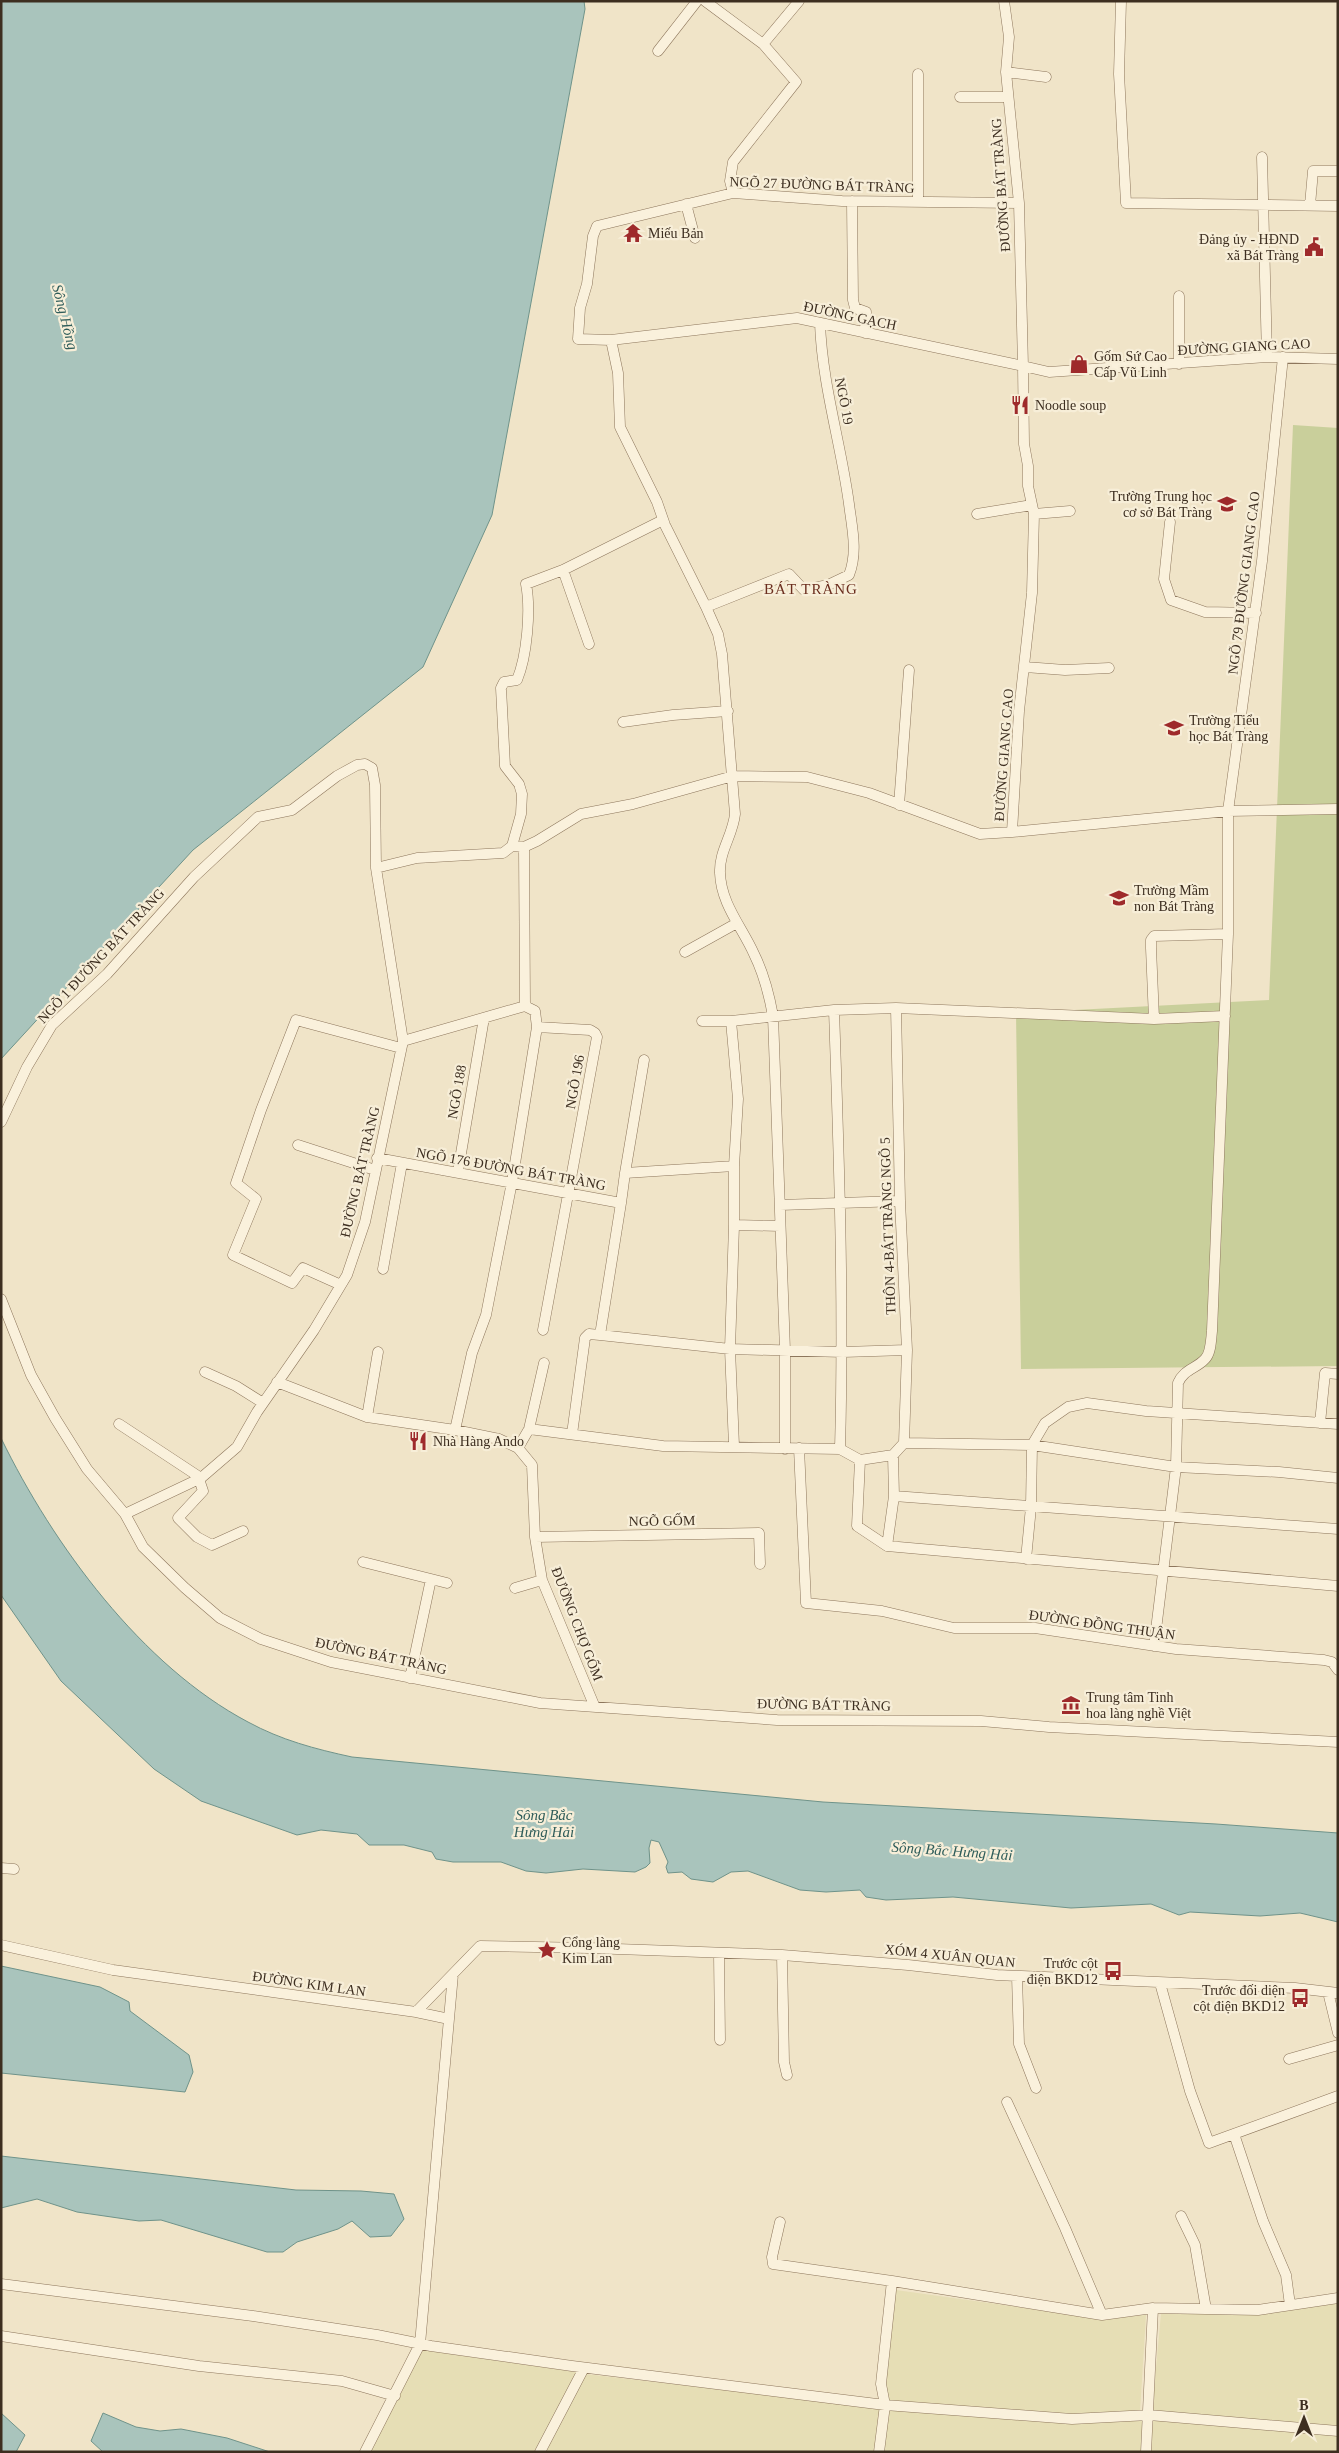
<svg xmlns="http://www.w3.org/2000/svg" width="1339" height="2453" viewBox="0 0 1339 2453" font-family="Georgia,serif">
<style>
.farmland{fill:#e6deb5}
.green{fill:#c9cf9b}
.water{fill:#a9c4bc;stroke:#6f938a}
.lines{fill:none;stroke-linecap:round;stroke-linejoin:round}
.minor-casing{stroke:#8d765c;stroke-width:11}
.minor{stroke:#faf1dc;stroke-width:10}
.labels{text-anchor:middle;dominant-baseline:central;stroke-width:4.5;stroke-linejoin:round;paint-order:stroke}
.street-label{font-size:14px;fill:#3d2e20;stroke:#f7eed8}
.poi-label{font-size:14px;fill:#3d2e20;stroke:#f7eed8;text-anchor:start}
.water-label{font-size:15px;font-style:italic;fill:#2f5d5a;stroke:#f7eed8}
.neighbourhood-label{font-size:15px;letter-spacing:1px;fill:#6b2e1e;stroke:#f7eed8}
</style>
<rect width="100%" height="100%" fill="#f0e4c8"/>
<!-- farmland -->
<path class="farmland" d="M 896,2290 L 1103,2319 L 1146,2315 L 1140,2412 L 1073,2415 L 889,2402 L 885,2384 Z
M 1338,2303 L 1338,2426 L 1152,2411 L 1161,2314 L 1278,2312 Z
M 422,2350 L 577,2372 L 536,2452 L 369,2452 Z
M 585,2374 L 881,2408 L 876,2452 L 545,2452 Z
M 889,2410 L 1145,2419 L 1143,2452 L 884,2452 Z
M 1152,2419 L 1338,2434 L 1338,2452 L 1150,2452 Z"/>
<!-- green -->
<path class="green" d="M 1293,425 L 1338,428 L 1338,1366 L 1021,1369 L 1016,1013 L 1269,1000 Z"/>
<!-- water -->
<path class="water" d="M 1,1 L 584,1 L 585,9 L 492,515 L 423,667 L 193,850 L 1,1059 Z
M 1,1438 C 53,1545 142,1666 248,1722 C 281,1740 315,1749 352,1757 L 823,1802 L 1216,1824 L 1338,1833 L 1338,1922 L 1300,1913 L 1260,1916 L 1190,1912 L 1179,1915 L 1151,1904 L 1071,1908 L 953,1897 L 886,1900 L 866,1897 L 860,1890 L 826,1892 L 800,1890 L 748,1871 L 731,1872 L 713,1882 L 691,1879 L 682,1872 L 668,1873 L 666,1867 L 668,1862 L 659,1842 L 651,1840 L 649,1848 L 650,1863 L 646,1867 L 635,1872 L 583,1869 L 546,1873 L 526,1871 L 501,1862 L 453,1862 L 436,1859 L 432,1852 L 404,1845 L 369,1845 L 357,1834 L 321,1830 L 297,1835 L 201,1801 L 154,1769 L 61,1681 L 1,1595 Z
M 1,1966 L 100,1987 L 129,2002 L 130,2011 L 189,2055 L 193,2072 L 185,2092 L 1,2073 Z
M 1,2156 L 296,2190 L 361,2191 L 394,2194 L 404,2219 L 391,2236 L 370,2237 L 352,2221 L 338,2229 L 297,2242 L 283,2252 L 267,2252 L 161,2220 L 139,2221 L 77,2212 L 37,2199 L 1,2208 Z
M 1,2413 L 25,2435 L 16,2452 L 1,2452 Z
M 103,2413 L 136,2427 L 160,2431 L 181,2429 L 227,2438 L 270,2452 L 103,2452 L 91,2441 Z"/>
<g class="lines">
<!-- minor casing -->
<g class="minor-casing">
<path id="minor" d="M 705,1 L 763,44 L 796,82 L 733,162 L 730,181 L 733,193
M 1004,1 L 1009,37 L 1006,72 L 1019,203 L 1023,366 L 797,318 L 611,340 L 578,339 L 580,308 L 587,284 L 593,236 L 597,226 L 733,193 L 842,201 L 1019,203
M 1121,1 L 1119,74 L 1126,203 L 1338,206
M 763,44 L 799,1
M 658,51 L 697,1
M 1006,72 L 1046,77
M 918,74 L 918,202
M 960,97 L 1008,97
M 1262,157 L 1267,357
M 852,201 L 853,300 L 855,308 L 866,312 L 865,333
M 686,204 L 695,238
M 1310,205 L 1313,171 L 1338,171
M 611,340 L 618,373 L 620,427 L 657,502 L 665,525 L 706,607 L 718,634 L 722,654 L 735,814 C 733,835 719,851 720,873 C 721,904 742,927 754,954 C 764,974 769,994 773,1016 L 785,1351 L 785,1449
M 1179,364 L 1179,296
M 977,514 L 1032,505
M 1034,514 L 1070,511
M 1170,522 L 1164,579 L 1171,600 L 1205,612 L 1256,613
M 563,570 L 589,644
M 706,607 L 789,574 L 804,590 L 828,585 L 849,575 C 858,552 852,528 849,504 C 841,444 822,384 820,323
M 1025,667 L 1065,670 L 1109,668
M 623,722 L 673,715 L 728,711
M 899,805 L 909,670
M 1012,832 L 1228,811 L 1338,809
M 512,846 L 521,814 L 522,794 L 519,784 L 505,766 L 501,688 L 504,682 L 517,680 C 527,656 531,610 526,584 L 563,570 L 663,520
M 376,868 L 417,858 L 503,853 L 512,846 L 524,847 L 537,841 L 581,814 L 633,804 L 733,776 L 807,777 L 869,793 L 980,834 L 1012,832 L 1019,711 L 1032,593 L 1034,514 L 1028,486 L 1028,466 L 1024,444 L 1023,366 L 1049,372 L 1267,357 L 1338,359
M 685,952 L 737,923
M 896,1008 L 900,1201 L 907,1350 L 904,1443
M 1154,1019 L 1151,948 L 1151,940 L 1154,936 L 1228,934
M 702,1021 L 731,1021 L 834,1010 L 896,1008 L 1154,1019 L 1225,1016
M 731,1021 L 738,1099 L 734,1166 L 734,1225 L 730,1349 L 734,1446
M 537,1027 L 590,1030 L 595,1033 L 597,1037 L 543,1330
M 1,1122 L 27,1067 L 52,1025 L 107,974 L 194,877 L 258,817 L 292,810 L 337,776 L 357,765 L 365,764 L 372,768 L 375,785 L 376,868 L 403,1041
M 298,1145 L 375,1170
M 377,1158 L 621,1203 L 625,1173 L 734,1166
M 458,1171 L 484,1018
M 625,1173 L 644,1060
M 621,1203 L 600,1335 L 730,1349 L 843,1352 L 907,1350
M 780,1205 L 900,1201
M 734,1225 L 780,1226
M 383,1269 L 402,1163
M 341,1285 L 303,1268 L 292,1283 L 233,1255 L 256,1199 L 236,1183 L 261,1110 L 296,1020 L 401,1048
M 1,1299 L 31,1375 L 55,1418 L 87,1469 L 125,1514 L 143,1547 L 185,1588 L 220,1618 L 261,1639 L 331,1662 L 540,1703 L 777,1720 L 981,1721 L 1049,1727 L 1338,1742
M 205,1372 L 236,1386 L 263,1403
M 277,1382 L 367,1417 L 455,1430 L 499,1439 L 518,1448 L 532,1465 L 535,1537 L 542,1580 L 594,1705
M 367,1417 L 378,1352
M 1320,1423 L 1325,1373 L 1338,1374
M 119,1424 L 201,1478
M 529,1429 L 544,1363
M 455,1430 L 472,1353 L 486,1315 L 512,1182 L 537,1027 L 535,1011 L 525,1006
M 572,1434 L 585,1338 L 589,1334 L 600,1335
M 518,1448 L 529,1429 L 663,1446 L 840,1449 C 844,1302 839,1156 834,1010
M 799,1448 L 806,1603 L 882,1611 L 954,1628 L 1035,1628 L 1176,1649 L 1324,1660 L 1332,1662 L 1338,1670
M 840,1449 L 860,1460
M 1338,1478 L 1279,1472 L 1176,1467 L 1032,1445 L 904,1443 L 893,1455 L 894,1496 L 887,1546 L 1338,1586
M 199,1479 L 203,1491 L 178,1518 L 197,1537 L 212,1545 L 243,1531
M 894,1496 L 1338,1529
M 125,1514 L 201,1478 L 237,1447 L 257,1412 L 314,1330 L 347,1275 L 365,1222 L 403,1041 L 525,1006 L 524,847
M 535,1537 L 759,1533 L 760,1564
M 887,1546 L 857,1526 L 860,1460 L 893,1455
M 1026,1559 L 1031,1507 L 1032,1445 L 1045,1423 L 1068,1407 L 1087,1403 L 1146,1411 L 1338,1424
M 363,1562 L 431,1579 L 410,1678
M 431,1579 L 447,1583
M 515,1588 L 542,1580
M 1154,1646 L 1176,1467 L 1178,1383 C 1184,1369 1196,1369 1205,1359 C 1211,1353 1211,1340 1212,1331 L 1228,934 L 1228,811 L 1262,561 L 1283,357
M 1,1868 L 14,1869
M 1,1945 L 113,1970 L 416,2012 L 480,1946 L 589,1948 L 782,1955 L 908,1965 L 997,1975 L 1295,1988 L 1338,1993
M 719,1953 L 720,2040
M 782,1955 L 784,2062 L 787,2075
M 1017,1976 L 1019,2044 L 1036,2088
M 1160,1983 L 1190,2091 L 1209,2143 L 1338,2096
M 1328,1992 L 1338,2033
M 416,2012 L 449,2019
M 1289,2059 L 1338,2045
M 1007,2102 L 1065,2228 L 1102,2315
M 1234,2134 L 1263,2221 L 1286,2275 L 1290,2305
M 1181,2216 L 1195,2245 L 1206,2309
M 780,2222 L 772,2257 L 773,2264 L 892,2281
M 1,2284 L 253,2316 L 377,2335 L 431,2346 L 572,2366 L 885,2405 L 1072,2419 L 1149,2415 L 1338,2431
M 1,2336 L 199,2366 L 342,2381 L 395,2396
M 365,2452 L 420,2344 L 453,1974
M 540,2452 L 584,2368
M 879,2452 L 885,2405 L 881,2384 L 892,2281 L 1102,2315 L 1153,2308 L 1258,2310 L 1338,2298
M 1146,2452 L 1153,2308"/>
</g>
<!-- minor -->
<use href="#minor" class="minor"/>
</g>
<!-- icons -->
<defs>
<g id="temple-bare" transform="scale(1.5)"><path d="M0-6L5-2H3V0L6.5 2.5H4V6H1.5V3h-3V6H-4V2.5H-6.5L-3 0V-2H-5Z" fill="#9e2a2b" stroke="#f7eed8" stroke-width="2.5" paint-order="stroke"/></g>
<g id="civic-bare" transform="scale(1.5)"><path d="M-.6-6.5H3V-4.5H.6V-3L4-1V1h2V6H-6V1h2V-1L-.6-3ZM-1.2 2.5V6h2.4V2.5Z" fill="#9e2a2b" stroke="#f7eed8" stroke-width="2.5" paint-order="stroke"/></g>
<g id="shop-bare" transform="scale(1.5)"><path d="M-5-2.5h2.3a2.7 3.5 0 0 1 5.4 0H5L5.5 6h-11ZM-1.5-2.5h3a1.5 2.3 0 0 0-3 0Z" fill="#9e2a2b" stroke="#f7eed8" stroke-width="2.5" paint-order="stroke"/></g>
<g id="restaurant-bare" transform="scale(1.5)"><path d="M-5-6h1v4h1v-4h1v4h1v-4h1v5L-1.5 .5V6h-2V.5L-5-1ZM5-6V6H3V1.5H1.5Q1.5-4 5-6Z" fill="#9e2a2b" stroke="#f7eed8" stroke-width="2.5" paint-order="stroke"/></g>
<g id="school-bare" transform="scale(1.5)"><path d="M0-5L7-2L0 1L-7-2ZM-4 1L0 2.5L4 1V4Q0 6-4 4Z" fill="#9e2a2b" stroke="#f7eed8" stroke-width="2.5" paint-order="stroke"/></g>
<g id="museum-bare" transform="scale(1.5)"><path d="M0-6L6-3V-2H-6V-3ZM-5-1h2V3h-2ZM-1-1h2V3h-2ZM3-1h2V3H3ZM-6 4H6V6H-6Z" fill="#9e2a2b" stroke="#f7eed8" stroke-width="2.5" paint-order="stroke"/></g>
<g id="sight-bare" transform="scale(1.5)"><path d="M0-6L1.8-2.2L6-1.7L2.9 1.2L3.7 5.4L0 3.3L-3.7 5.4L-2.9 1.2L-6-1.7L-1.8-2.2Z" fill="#9e2a2b" stroke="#f7eed8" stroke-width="2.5" paint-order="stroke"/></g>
<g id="bus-bare" transform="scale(1.5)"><path d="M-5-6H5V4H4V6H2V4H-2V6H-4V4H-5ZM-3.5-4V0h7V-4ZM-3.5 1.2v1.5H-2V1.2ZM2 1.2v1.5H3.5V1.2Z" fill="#9e2a2b" stroke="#f7eed8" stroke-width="2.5" paint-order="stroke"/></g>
</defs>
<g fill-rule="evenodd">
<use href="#temple-bare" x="633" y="233"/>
<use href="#civic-bare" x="1314" y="247"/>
<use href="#shop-bare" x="1079" y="364"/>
<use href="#restaurant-bare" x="1020" y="405"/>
<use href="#school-bare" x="1227" y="504"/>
<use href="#school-bare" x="1174" y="728"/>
<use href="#school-bare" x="1119" y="898"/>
<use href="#restaurant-bare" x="418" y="1441"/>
<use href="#museum-bare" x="1071" y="1705"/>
<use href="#sight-bare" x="547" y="1950"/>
<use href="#bus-bare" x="1113" y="1971"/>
<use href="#bus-bare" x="1300" y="1998"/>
</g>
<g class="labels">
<!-- street labels -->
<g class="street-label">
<text transform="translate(822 185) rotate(2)">NGÕ 27 ĐƯỜNG BÁT TRÀNG</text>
<text transform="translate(1001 185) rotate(-94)">ĐƯỜNG BÁT TRÀNG</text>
<text transform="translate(850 316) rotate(12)">ĐƯỜNG GẠCH</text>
<text transform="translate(1244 347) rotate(-3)">ĐƯỜNG GIANG CAO</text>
<text transform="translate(844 401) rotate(79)">NGÕ 19</text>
<text transform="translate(1244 583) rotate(-83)">NGÕ 79 ĐƯỜNG GIANG CAO</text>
<text transform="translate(1004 755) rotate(-86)">ĐƯỜNG GIANG CAO</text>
<text transform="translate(101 956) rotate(-47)">NGÕ 1 ĐƯỜNG BÁT TRÀNG</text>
<text transform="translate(575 1082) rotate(-80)">NGÕ 196</text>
<text transform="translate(457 1092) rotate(-80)">NGÕ 188</text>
<text transform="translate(511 1169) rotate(10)">NGÕ 176 ĐƯỜNG BÁT TRÀNG</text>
<text transform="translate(360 1172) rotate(-77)">ĐƯỜNG BÁT TRÀNG</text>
<text transform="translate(888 1226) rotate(-92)">THÔN 4-BÁT TRÀNG NGÕ 5</text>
<text transform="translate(662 1521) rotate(-1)">NGÕ GỐM</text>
<text transform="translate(577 1624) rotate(69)">ĐƯỜNG CHỢ GỐM</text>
<text transform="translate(1102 1625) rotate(8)">ĐƯỜNG ĐỒNG THUẬN</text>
<text transform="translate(381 1656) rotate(12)">ĐƯỜNG BÁT TRÀNG</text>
<text transform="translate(824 1705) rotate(1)">ĐƯỜNG BÁT TRÀNG</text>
<text transform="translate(950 1956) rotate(6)">XÓM 4 XUÂN QUAN</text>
<text transform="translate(309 1984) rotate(8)">ĐƯỜNG KIM LAN</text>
</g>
<!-- poi labels -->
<g class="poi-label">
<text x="648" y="233">Miếu Bản</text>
<text x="1299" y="239" text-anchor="end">Đảng ủy - HĐND<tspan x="1299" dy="16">xã Bát Tràng</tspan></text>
<text x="1094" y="356">Gốm Sứ Cao<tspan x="1094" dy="16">Cấp Vũ Linh</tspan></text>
<text x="1035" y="405">Noodle soup</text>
<text x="1212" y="496" text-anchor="end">Trường Trung học<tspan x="1212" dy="16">cơ sở Bát Tràng</tspan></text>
<text x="1189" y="720">Trường Tiểu<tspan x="1189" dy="16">học Bát Tràng</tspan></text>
<text x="1134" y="890">Trường Mầm<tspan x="1134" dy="16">non Bát Tràng</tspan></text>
<text x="433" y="1441">Nhà Hàng Ando</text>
<text x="1086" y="1697">Trung tâm Tinh<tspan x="1086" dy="16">hoa làng nghề Việt</tspan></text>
<text x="562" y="1942">Cổng làng<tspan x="562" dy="16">Kim Lan</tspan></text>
<text x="1098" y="1963" text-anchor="end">Trước cột<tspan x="1098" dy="16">điện BKD12</tspan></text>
<text x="1285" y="1990" text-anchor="end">Trước đối diện<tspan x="1285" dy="16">cột điện BKD12</tspan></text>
</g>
<!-- water labels -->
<g class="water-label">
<text transform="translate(65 317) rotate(76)">Sông Hồng</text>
<text x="544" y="1815">Sông Bắc<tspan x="544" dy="17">Hưng Hải</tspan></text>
<text transform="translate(952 1851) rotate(4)">Sông Bắc Hưng Hải</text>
</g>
<!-- neighbourhood labels -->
<g class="neighbourhood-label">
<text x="811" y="589">BÁT TRÀNG</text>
</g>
</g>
<!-- border -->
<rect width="1339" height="2453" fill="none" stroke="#3d2e20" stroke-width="5"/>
<!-- north arrow -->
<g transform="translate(1304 2418)" stroke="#f7eed8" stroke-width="4" paint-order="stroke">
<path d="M0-4L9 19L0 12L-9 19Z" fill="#3d2e20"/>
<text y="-8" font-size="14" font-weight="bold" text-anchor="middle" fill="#3d2e20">B</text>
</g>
</svg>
